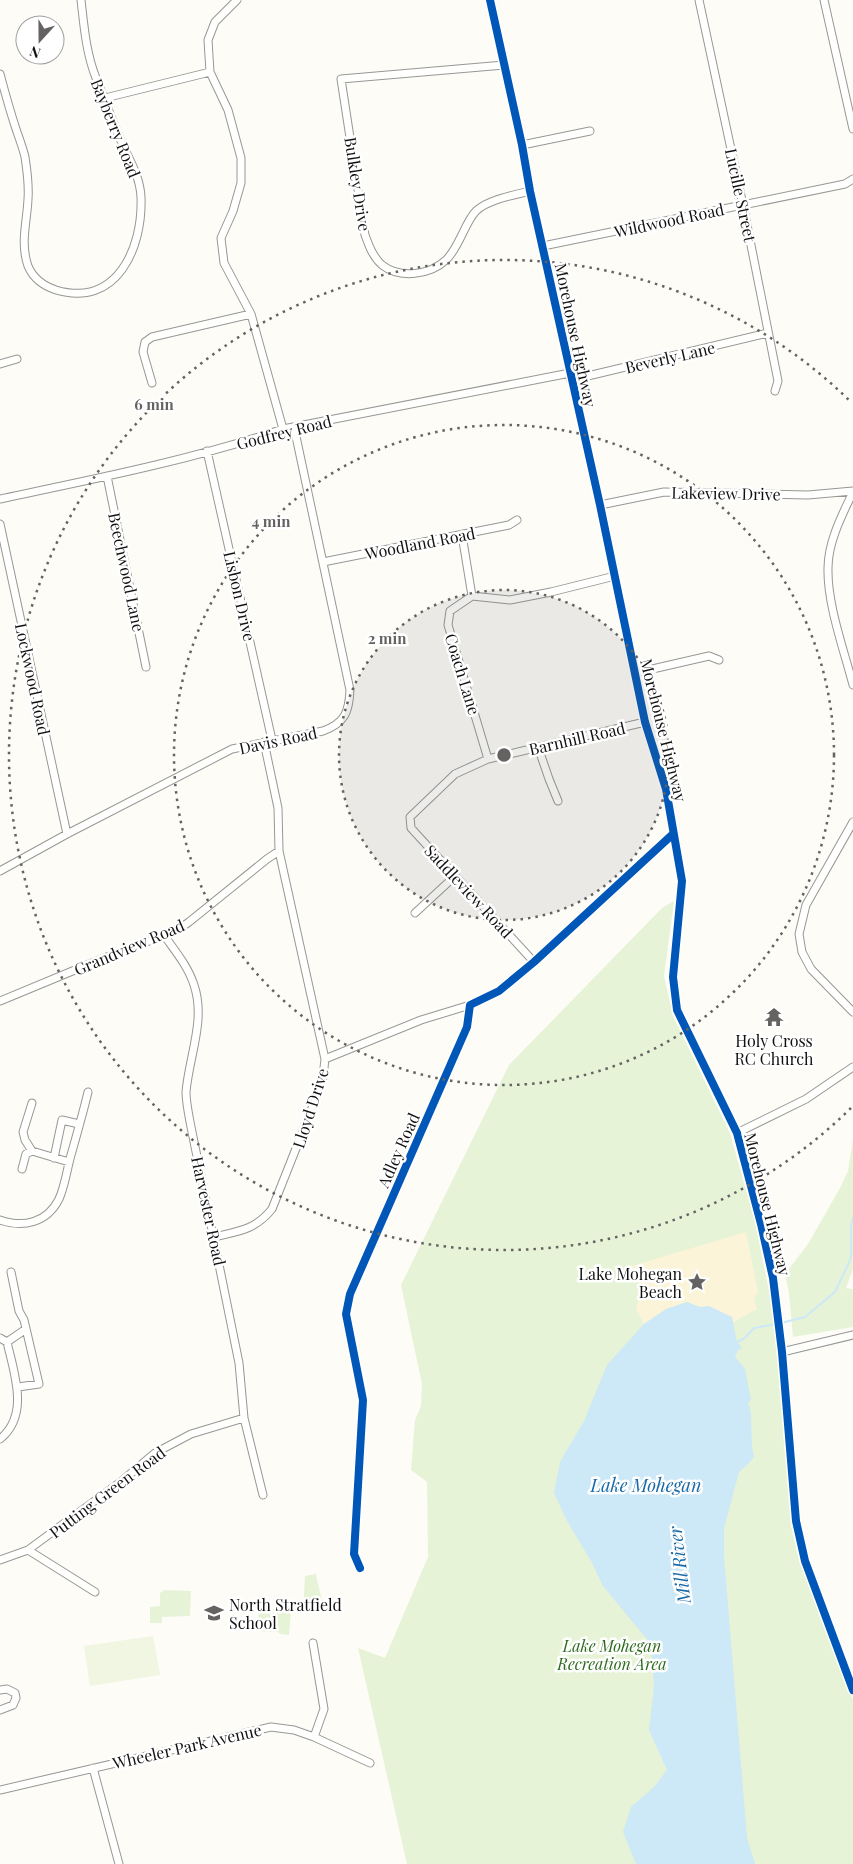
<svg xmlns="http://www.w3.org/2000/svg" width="853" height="1864" viewBox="0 0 853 1864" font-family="'Playfair Display',serif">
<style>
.green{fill:#e7f3d7}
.sand{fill:#fcf4d9}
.pitch{fill:#f0f6e1}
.water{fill:#cde8f7}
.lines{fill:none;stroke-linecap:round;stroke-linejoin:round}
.stream{stroke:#cde8f7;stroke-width:2}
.minor-casing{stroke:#979795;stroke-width:9}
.minor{stroke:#fffffe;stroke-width:7}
.cycleway-casing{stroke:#fff;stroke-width:11}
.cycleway{stroke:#0057b8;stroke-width:8}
.ring{fill:none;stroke:#646362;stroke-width:2.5;stroke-dasharray:2.5 5}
.labels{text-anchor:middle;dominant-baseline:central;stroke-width:5;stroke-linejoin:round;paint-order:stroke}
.street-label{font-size:16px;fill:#111;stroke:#fff}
.poi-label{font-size:16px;fill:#111;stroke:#fff}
.park-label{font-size:16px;font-style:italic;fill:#2f6b1f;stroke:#fff}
.water-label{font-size:18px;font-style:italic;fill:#1768a6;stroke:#fff}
.centre{fill:#646362;stroke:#fff;stroke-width:2.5}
.ring-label{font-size:15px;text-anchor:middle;font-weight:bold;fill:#646362;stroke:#fff;stroke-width:5;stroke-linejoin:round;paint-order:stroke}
</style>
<rect width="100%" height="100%" fill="#fdfcf7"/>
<!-- green -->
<path class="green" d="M 674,901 L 664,976 L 673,1016 L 730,1133 L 755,1222 L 773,1310 L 785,1431 L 791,1526 L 800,1564 L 853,1700 L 853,1864 L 407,1864 L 358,1648 L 385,1658 L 428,1557 L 427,1482 L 411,1470 L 415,1420 L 421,1406 L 422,1384 L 401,1285 L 509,1065 L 662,908 Z
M 853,1140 L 853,1269 L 846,1288 L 853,1289 L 853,1327 L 793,1337 L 789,1293 L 785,1274 L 808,1244 L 840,1188 L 848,1171 Z
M 316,1574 C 318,1589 324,1597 321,1613 L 303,1612 L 305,1576 Z
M 165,1590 L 191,1591 L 190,1616 L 162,1617 L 162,1623 L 150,1623 L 150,1607 L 160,1606 L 160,1593 Z
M 259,1602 L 273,1609 L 291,1611 L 289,1635 L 280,1634 L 278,1632 L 258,1631 Z"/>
<!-- sand -->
<path class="sand" d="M 746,1232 L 758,1292 L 754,1298 L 757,1309 L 733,1322 L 732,1317 L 687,1302 L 666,1309 L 644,1324 L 636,1309 L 642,1289 L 632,1266 Z"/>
<!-- pitch -->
<path class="pitch" d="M 153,1636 L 160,1675 L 90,1686 L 84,1646 Z"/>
<!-- water -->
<path class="water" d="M 687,1302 L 699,1307 L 709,1306 L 732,1317 L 737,1342 L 742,1348 L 738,1350 L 735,1357 L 745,1369 L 751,1400 L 748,1403 L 751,1413 L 752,1447 L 754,1457 L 747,1465 L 739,1472 L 724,1528 L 724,1556 L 747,1838 L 755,1864 L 636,1864 L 623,1832 L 631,1807 L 654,1787 L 667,1770 L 649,1730 L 654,1686 L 651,1644 L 603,1586 L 592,1563 L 566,1519 L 554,1493 L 560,1462 L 584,1421 L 607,1365 L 644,1324 L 666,1309 Z"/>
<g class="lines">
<!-- stream -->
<path class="stream" d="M 781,1323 L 805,1317 L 835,1292 L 851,1258 L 851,1225 L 853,1218
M 737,1342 L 745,1338 L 754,1328 L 777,1324"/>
<!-- minor casing -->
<g class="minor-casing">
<path id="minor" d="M 237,0 L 215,22 L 208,40 L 210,72 L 228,110 L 241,158 L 241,183 L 233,211 L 221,238 L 224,263 L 251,314 L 283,429
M 490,0 L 522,145 L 530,191 L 600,505 L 645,722 L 666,789 L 682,881 L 673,977 L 677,1010 L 737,1133 L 761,1224 L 773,1278 L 782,1352 L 796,1521 L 805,1561 L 853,1690
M 699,0 L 743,205 L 778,381 L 775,391
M 824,0 L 853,129
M 504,65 L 341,79 L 365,235 C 369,246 373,257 382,265 C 400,279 430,275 446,260 C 459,248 465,222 476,211 C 487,200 514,195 530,191
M 0,74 C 5,93 10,111 16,129 C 19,138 23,148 25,157 C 27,170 29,186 28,199 C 27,222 20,243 28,266 C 33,278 44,286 56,290 C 117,308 143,248 141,197 C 140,176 129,159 121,141 C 112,120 104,98 96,78 C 86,53 84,26 81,0
M 105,98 L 210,72
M 522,145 L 590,131
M 543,246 L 845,184 L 853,179
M 0,364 L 17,359
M 571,380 L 768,333
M 152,383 L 143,352 L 145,342 L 152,337 L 251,314
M 207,451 L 272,740
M 107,476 L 146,667
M 853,492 C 842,515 828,542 828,568 C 827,604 844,650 853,685
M 0,499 C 95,479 191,460 283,429 L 570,373
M 600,505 L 664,492 L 808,495 L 853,491
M 0,524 L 67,834
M 462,535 L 472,596
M 323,562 L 509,525 L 517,520
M 635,673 L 709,656 L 719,660
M 538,747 L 549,779 L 558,801
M 488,759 L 448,625 L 450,611 L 472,596 L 510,600 L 551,592 L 615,576
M 853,822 L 806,905 L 799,934 L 802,952 L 811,969 L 853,1012
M 0,871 L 67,834 L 232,749 L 323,731 C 345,723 349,712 350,690 L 294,427
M 415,913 L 454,877
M 164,935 C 175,951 188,966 194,985 C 206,1020 189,1056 186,1092 C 186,1103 189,1116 191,1127 L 239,1363 L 244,1418 L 263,1495
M 534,962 L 411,828 L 410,817 L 455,774 L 488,759 L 645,722
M 0,1001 L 99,960 L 178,930 L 189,922 L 267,859 L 279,851
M 325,1059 L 421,1020 L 470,1005
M 32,1103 L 23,1132 L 25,1140 L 32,1151 L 69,1162
M 737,1133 L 806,1099 L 853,1067
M 54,1158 L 62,1120 L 79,1124
M 22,1169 L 26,1154 L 32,1151
M 0,1220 C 23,1228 47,1223 59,1199 C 65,1186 67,1169 71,1155 C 77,1134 83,1113 88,1092
M 214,1237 C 239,1231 255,1230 272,1209 L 318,1093 L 323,1077 L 325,1059 L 279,851 L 278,808 L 264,742
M 11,1272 L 19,1311 L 24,1320 L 39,1384 L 18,1387
M 0,1338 L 7,1342 C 14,1373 30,1415 0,1439
M 7,1342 L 26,1329
M 782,1352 L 853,1335
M 28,1550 L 95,1592
M 0,1560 L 28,1550 L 123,1480 L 155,1453 L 191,1434 L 244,1418
M 360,1568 L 354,1554 L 363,1400 L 346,1314 L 350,1294 L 467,1027 L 470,1005 L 499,991 L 534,962 L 673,834
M 313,1643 L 324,1709 L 314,1737
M 0,1690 L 7,1689 L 15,1693 L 16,1698 L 13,1705 L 0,1710
M 93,1768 L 119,1864
M 0,1790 L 271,1727 L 294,1730 L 314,1737 L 370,1763"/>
</g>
<!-- minor -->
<use href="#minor" class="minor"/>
<!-- cycleway casing -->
<g class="cycleway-casing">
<path id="cycleway" d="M 490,0 L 522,145 L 530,191 L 600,505 L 645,722 L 666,789 L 682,881 L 673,977 L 677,1010 L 737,1133 L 761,1224 L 773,1278 L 782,1352 L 796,1521 L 805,1561 L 853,1690
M 360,1568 L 354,1554 L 363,1400 L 346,1314 L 350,1294 L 467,1027 L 470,1005 L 499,991 L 534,962 L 673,834"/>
</g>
<!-- cycleway -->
<use href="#cycleway" class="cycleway"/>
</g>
<!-- distance rings -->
<circle cx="504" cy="755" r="165" fill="#646362" fill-opacity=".12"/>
<g class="ring">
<circle cx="504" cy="755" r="165"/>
<circle cx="504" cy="755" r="330"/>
<path d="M851 1108A495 495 0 1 1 851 402"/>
</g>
<!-- icons -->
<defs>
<g id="temple-bare" transform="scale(1.5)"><path d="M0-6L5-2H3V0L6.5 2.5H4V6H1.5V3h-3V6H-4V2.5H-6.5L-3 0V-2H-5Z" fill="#646362" stroke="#fff" stroke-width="2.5" paint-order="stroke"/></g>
<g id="sight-bare" transform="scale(1.5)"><path d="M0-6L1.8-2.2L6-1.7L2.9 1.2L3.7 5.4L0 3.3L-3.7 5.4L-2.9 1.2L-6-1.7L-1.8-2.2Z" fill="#646362" stroke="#fff" stroke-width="2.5" paint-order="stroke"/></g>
<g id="school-bare" transform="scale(1.5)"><path d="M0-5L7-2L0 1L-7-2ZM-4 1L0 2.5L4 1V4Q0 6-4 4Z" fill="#646362" stroke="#fff" stroke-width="2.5" paint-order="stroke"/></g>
</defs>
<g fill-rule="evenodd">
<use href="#temple-bare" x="774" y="1017"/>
<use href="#sight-bare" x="697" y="1282"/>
<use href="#school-bare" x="214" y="1613"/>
</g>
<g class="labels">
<!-- street labels -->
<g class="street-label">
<text transform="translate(116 128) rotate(68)">Bayberry Road</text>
<text transform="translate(358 184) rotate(81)">Bulkley Drive</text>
<text transform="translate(741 195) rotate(78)">Lucille Street</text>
<text transform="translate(669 220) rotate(-12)">Wildwood Road</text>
<text transform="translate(576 335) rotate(78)">Morehouse Highway</text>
<text transform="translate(670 357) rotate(-13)">Beverly Lane</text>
<text transform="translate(284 432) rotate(-14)">Godfrey Road</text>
<text transform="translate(726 493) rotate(1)">Lakeview Drive</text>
<text transform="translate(420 543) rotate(-11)">Woodland Road</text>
<text transform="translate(127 572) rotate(78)">Beechwood Lane</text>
<text transform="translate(240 596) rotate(77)">Lisbon Drive</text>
<text transform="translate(463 674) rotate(73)">Coach Lane</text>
<text transform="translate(33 679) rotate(78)">Lockwood Road</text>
<text transform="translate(664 730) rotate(76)">Morehouse Highway</text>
<text transform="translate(577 738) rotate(-13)">Barnhill Road</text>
<text transform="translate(278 740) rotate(-12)">Davis Road</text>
<text transform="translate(469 891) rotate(47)">Saddleview Road</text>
<text transform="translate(129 947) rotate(-23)">Grandview Road</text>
<text transform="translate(310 1108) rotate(-72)">Lloyd Drive</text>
<text transform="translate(398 1150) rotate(-66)">Adley Road</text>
<text transform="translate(768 1204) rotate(76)">Morehouse Highway</text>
<text transform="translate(209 1211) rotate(78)">Harvester Road</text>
<text transform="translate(107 1492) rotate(-37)">Putting Green Road</text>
<text transform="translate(187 1746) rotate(-13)">Wheeler Park Avenue</text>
</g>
<!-- poi labels -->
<g class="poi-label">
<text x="774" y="1040">Holy Cross<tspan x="774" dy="18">RC Church</tspan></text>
<text x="682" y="1273" text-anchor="end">Lake Mohegan<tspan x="682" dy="18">Beach</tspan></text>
<text x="229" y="1604" text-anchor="start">North Stratfield<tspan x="229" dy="18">School</tspan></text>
</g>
<!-- park labels -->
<g class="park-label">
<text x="612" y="1645">Lake Mohegan<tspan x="612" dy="18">Recreation Area</tspan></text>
</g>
<!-- water labels -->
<g class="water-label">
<text x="646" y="1485">Lake Mohegan</text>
<text transform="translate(679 1565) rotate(-97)">Mill River</text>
</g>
</g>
<circle cx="504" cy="755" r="8" class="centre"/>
<g class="ring-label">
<text x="154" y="410">6 min</text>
<text x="271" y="527">4 min</text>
<text x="387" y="644">2 min</text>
</g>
<!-- north arrow -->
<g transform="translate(40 40) rotate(201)"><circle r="24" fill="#ffffff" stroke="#a0a0a0"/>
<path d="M0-4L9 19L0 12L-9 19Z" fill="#646362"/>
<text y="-8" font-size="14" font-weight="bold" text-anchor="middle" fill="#111111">N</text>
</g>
</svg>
